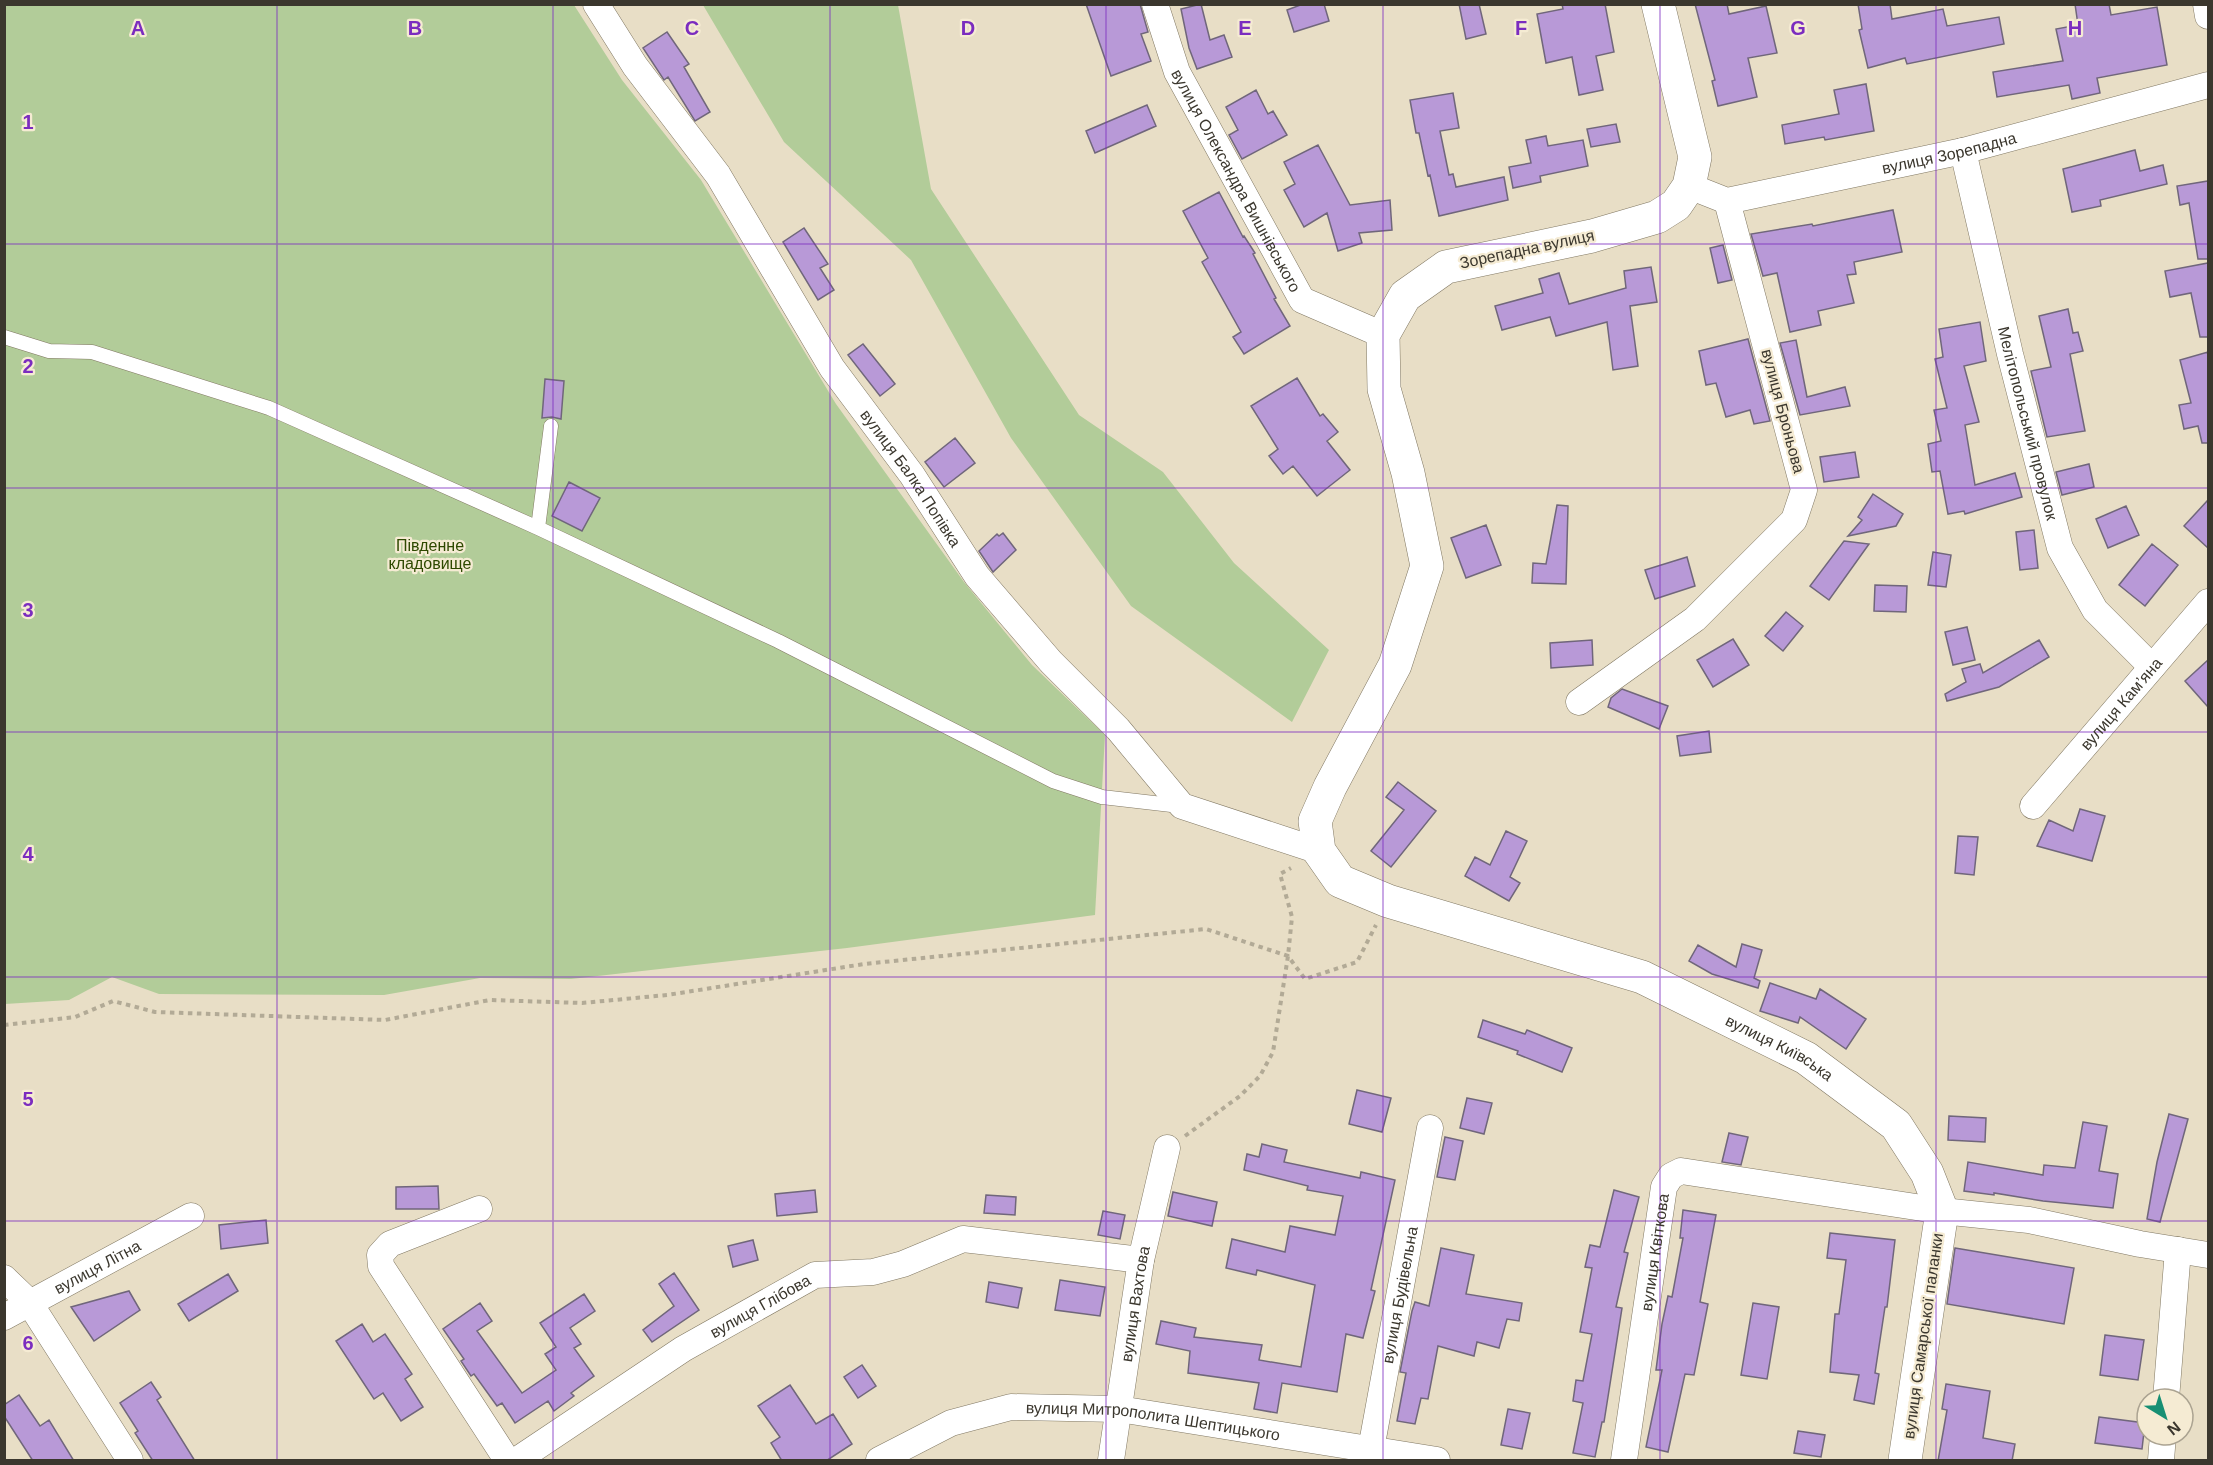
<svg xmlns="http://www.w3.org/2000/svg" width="2213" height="1465" viewBox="0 0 2213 1465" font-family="Helvetica,sans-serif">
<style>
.green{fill:#b2cc99}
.building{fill:#b899d7;stroke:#70667b;stroke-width:1.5}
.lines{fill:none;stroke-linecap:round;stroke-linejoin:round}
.service-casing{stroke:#817863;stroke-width:15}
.minor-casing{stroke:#817863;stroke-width:27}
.tertiary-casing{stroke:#817863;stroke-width:34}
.path{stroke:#b2aa96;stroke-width:4;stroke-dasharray:4.5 4.5;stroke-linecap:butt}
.service{stroke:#fff;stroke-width:14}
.minor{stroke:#fff;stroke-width:26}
.tertiary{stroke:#fff;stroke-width:33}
.grid{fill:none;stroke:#7b2cbf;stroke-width:1.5;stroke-opacity:0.55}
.labels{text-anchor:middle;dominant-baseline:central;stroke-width:4.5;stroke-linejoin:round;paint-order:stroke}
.street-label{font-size:16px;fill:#3b372e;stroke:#f5ebd3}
.park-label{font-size:16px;fill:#2e4900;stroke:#f5ebd3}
.grid-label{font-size:20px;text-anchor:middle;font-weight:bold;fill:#7b2cbf;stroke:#f5ebd3;stroke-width:4.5;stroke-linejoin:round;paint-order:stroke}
</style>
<rect width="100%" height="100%" fill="#e8dec6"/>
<!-- green -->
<path class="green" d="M 5,5 L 574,5 L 622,80 L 701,180 L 836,404 L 964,582 L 1032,665 L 1105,735 L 1095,915 L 847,948 L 571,979 L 480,978 L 384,995 L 159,994 L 112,977 L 69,1000 L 5,1004 Z
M 703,5 L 898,5 L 931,189 L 1079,415 L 1163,472 L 1234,563 L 1329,650 L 1292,722 L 1131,606 L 1011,438 L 911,260 L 784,142 Z"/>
<!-- building -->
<path class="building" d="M 1086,4 L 1140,4 L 1148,32 L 1141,34 L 1151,61 L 1111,76 Z
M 1201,4 L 1210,40 L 1224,35 L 1232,57 L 1197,69 L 1189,48 L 1181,9 Z
M 1303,4 L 1324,4 L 1329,21 L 1294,32 L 1287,10 Z
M 1459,4 L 1479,4 L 1486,34 L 1466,39 Z
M 1562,4 L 1605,4 L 1614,52 L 1596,56 L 1603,90 L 1579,95 L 1572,57 L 1546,63 L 1537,14 L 1563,9 Z
M 1695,4 L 1727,4 L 1729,14 L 1766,6 L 1777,53 L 1748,58 L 1757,97 L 1718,106 L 1712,81 L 1715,80 Z
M 1858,4 L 1890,4 L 1892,19 L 1943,9 L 1947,26 L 1999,17 L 2004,44 L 1907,64 L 1905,58 L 1868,68 L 1859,30 L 1862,29 Z
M 2075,4 L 2109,4 L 2111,15 L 2157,7 L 2167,65 L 2097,78 L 2100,93 L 2072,99 L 2069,85 L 1997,97 L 1993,72 L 2063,61 L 2056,29 L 2078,25 Z
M 667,32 L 689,64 L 684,67 L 710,112 L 695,121 L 668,77 L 664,80 L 643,48 Z
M 1866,84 L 1874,131 L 1825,140 L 1824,137 L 1785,144 L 1782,125 L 1839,114 L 1834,90 Z
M 1256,90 L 1268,114 L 1273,111 L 1287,135 L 1242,159 L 1229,135 L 1238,130 L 1226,107 Z
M 1453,93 L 1459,128 L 1440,131 L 1449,175 L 1453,174 L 1456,187 L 1504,177 L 1508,200 L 1439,216 L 1430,175 L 1428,176 L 1419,133 L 1416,133 L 1410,100 Z
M 1147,105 L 1156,126 L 1095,153 L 1086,131 Z
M 1616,124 L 1620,142 L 1591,147 L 1587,129 Z
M 1546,136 L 1548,146 L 1583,140 L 1588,166 L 1540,176 L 1541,182 L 1513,188 L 1509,167 L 1531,163 L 1526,140 Z
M 1318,145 L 1350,205 L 1390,200 L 1392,230 L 1359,233 L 1362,243 L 1338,251 L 1327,213 L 1304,227 L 1284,190 L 1295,184 L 1284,162 Z
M 2135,150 L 2140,171 L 2163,165 L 2167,184 L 2100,200 L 2101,206 L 2072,212 L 2063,169 Z
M 2208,181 L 2208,259 L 2198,259 L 2189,203 L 2180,205 L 2177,186 Z
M 1219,192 L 1243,237 L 1244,236 L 1255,253 L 1253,254 L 1276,298 L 1274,299 L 1290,326 L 1244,354 L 1233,337 L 1241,332 L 1202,262 L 1208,258 L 1183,211 Z
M 1893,210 L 1902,252 L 1854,262 L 1856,274 L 1847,275 L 1854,303 L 1818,311 L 1821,325 L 1790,332 L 1777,273 L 1763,276 L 1751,234 L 1812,224 L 1813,226 Z
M 804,228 L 828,264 L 820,268 L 834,290 L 818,300 L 783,242 Z
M 1723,245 L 1732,280 L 1718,283 L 1710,248 Z
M 2208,263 L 2208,337 L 2200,337 L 2191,293 L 2170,297 L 2165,271 Z
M 1651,267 L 1657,302 L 1630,306 L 1638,366 L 1613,370 L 1607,322 L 1556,336 L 1550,317 L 1502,330 L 1495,306 L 1543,293 L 1539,279 L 1559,273 L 1569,304 L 1626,288 L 1624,271 Z
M 2068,309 L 2073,333 L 2078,332 L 2083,351 L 2070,354 L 2085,431 L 2047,437 L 2031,371 L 2051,367 L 2039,316 Z
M 1980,322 L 1986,361 L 1964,366 L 1979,422 L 1965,425 L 1975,485 L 2015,473 L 2022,497 L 1965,514 L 1964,511 L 1948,514 L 1940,471 L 1932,472 L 1928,444 L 1941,441 L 1934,410 L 1947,408 L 1935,359 L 1943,357 L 1939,329 Z
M 1748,339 L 1770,421 L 1754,424 L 1750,410 L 1726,417 L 1716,383 L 1706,385 L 1699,351 Z
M 1796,340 L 1807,397 L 1845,387 L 1850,406 L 1800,415 L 1780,343 Z
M 863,344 L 895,384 L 880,396 L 848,355 Z
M 2208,352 L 2208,443 L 2202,443 L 2198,426 L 2184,429 L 2179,405 L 2191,403 L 2180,360 Z
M 1297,378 L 1320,416 L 1323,414 L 1338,432 L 1327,441 L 1350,470 L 1317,496 L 1293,466 L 1283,474 L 1269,456 L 1278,449 L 1251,406 Z
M 545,379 L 564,381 L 561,419 L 552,417 L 542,418 Z
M 955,438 L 975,463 L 944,487 L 925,462 Z
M 1855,452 L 1859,477 L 1824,482 L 1820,457 Z
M 2089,464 L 2094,487 L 2062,495 L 2056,472 Z
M 569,482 L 600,498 L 582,531 L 552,516 Z
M 1873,494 L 1903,514 L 1896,526 L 1848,536 L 1862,520 L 1858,517 Z
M 2208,500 L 2208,548 L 2184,526 Z
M 1557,505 L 1568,506 L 1566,584 L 1532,583 L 1533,563 L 1546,564 Z
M 2126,506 L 2139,535 L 2108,548 L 2096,519 Z
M 1486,525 L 1501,565 L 1466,578 L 1451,538 Z
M 2034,530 L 2038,568 L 2020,570 L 2016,532 Z
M 1003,533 L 1016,550 L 993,572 L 979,551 L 997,534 L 999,536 Z
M 1844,541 L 1869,544 L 1829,600 L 1810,586 Z
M 2152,544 L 2178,565 L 2145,606 L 2119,585 Z
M 1933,552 L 1951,555 L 1946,587 L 1928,585 Z
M 1687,557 L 1695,586 L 1655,599 L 1645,570 Z
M 1875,585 L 1907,586 L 1906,612 L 1874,611 Z
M 1786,612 L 1803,626 L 1783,651 L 1765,636 Z
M 1967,627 L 1975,660 L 1953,665 L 1945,632 Z
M 1733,639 L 1749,665 L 1713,687 L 1697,660 Z
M 1592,640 L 1593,665 L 1551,668 L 1550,643 Z
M 2039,640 L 2049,657 L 1999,687 L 1947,701 L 1945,694 L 1966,682 L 1962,669 L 1980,664 L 1983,673 Z
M 2208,660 L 2208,707 L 2185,681 Z
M 1622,689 L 1668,706 L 1659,729 L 1608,707 L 1611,698 Z
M 1709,731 L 1711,752 L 1680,756 L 1677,736 Z
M 1398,782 L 1436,811 L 1391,867 L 1371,851 L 1404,810 L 1386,797 Z
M 2080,809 L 2105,816 L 2092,861 L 2037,846 L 2049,820 L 2073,831 Z
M 1506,831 L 1527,841 L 1510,877 L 1520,883 L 1509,901 L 1465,876 L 1475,857 L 1490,865 Z
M 1958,836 L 1978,837 L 1974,875 L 1955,873 Z
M 1742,944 L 1762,950 L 1754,978 L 1760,981 L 1758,988 L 1712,974 L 1689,961 L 1698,945 L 1736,967 Z
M 1770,983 L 1816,999 L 1820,989 L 1866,1019 L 1846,1049 L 1800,1017 L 1798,1023 L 1760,1011 Z
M 1483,1020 L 1525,1034 L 1527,1030 L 1572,1048 L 1562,1072 L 1517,1054 L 1518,1051 L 1478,1037 Z
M 1357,1090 L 1391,1098 L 1382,1132 L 1349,1124 Z
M 1467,1098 L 1492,1103 L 1484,1134 L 1460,1128 Z
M 2169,1114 L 2188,1119 L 2160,1222 L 2147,1219 L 2157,1162 Z
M 1949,1116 L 1986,1118 L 1985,1142 L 1948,1140 Z
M 2083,1122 L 2107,1126 L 2099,1171 L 2118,1174 L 2113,1208 L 2043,1201 L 1994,1193 L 1994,1195 L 1964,1191 L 1968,1162 L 2043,1175 L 2044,1165 L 2075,1168 Z
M 1729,1133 L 1748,1137 L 1741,1165 L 1722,1162 Z
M 1445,1137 L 1463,1141 L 1455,1180 L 1437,1177 Z
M 1262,1144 L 1287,1150 L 1284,1162 L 1360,1178 L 1361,1172 L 1395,1180 L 1371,1290 L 1375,1291 L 1363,1338 L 1346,1334 L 1337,1392 L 1282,1383 L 1277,1413 L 1254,1409 L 1259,1383 L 1188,1373 L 1190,1351 L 1156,1344 L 1161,1321 L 1196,1328 L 1194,1337 L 1262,1345 L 1259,1360 L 1301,1367 L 1315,1285 L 1257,1270 L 1256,1275 L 1226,1268 L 1232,1239 L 1285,1252 L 1290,1226 L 1335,1235 L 1343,1196 L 1307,1190 L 1308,1186 L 1244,1170 L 1247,1154 L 1259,1157 Z
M 438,1186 L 439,1209 L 396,1209 L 396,1187 Z
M 815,1190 L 817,1212 L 777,1216 L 775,1194 Z
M 1614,1190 L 1639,1197 L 1624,1252 L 1628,1253 L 1616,1307 L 1622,1308 L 1604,1422 L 1602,1422 L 1595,1457 L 1573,1453 L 1583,1403 L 1573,1401 L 1576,1380 L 1583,1381 L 1592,1334 L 1580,1332 L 1592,1268 L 1585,1267 L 1590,1245 L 1600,1247 Z
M 1173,1192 L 1217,1202 L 1212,1226 L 1168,1216 Z
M 986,1195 L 1016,1197 L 1015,1215 L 984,1213 Z
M 1683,1210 L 1716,1215 L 1700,1302 L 1708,1304 L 1694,1375 L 1685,1374 L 1668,1452 L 1646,1447 L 1662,1370 L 1656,1370 L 1662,1324 L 1668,1296 L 1672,1297 L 1683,1238 L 1680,1238 Z
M 1103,1211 L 1125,1215 L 1120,1239 L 1098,1235 Z
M 266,1220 L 268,1243 L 221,1249 L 219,1225 Z
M 1830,1233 L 1895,1240 L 1887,1307 L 1885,1307 L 1875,1373 L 1879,1374 L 1874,1404 L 1854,1400 L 1859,1375 L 1830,1372 L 1835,1314 L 1839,1314 L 1846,1260 L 1827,1258 Z
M 753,1240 L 758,1260 L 733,1267 L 728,1246 Z
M 1441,1248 L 1474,1255 L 1466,1294 L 1522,1303 L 1519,1321 L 1507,1319 L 1499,1348 L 1477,1342 L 1474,1356 L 1438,1346 L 1428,1399 L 1421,1398 L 1415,1424 L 1397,1421 L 1406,1373 L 1400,1372 L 1412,1311 L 1415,1302 L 1429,1306 Z
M 1955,1248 L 2074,1268 L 2064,1324 L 1947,1304 Z
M 674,1273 L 699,1310 L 652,1342 L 643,1330 L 674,1306 L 659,1284 Z
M 228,1274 L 238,1291 L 189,1321 L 178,1304 Z
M 1060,1280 L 1105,1287 L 1100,1316 L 1055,1310 Z
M 989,1282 L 1022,1288 L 1018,1308 L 986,1302 Z
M 129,1291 L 140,1310 L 94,1341 L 71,1307 Z
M 584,1294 L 595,1311 L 570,1328 L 581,1344 L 574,1348 L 594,1376 L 571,1393 L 574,1396 L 554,1411 L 548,1401 L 515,1423 L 502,1403 L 497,1406 L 474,1374 L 471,1376 L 461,1361 L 464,1359 L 443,1329 L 480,1303 L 492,1321 L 477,1331 L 522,1393 L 556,1370 L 545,1354 L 556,1347 L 540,1323 Z
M 1753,1303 L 1779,1307 L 1767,1379 L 1741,1375 Z
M 362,1324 L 373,1342 L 385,1334 L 412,1374 L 405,1379 L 423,1407 L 401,1421 L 383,1393 L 374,1399 L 336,1341 Z
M 2105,1335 L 2144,1340 L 2138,1380 L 2100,1375 Z
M 862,1365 L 876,1386 L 858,1398 L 844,1377 Z
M 151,1382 L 161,1397 L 157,1400 L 195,1461 L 153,1461 L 135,1433 L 138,1431 L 120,1403 Z
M 1946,1384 L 1990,1391 L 1983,1438 L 2015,1444 L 2012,1461 L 1938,1461 L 1947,1410 L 1942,1409 Z
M 790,1385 L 816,1424 L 833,1414 L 852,1444 L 826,1461 L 782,1461 L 771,1443 L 780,1437 L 758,1406 Z
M 19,1395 L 40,1426 L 49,1420 L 74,1461 L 33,1461 L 4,1416 L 4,1405 Z
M 1508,1409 L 1530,1413 L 1522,1449 L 1501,1445 Z
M 2099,1417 L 2145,1423 L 2142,1449 L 2095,1443 Z
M 1798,1431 L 1825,1435 L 1821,1457 L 1794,1453 Z"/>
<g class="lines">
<!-- service casing -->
<g class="service-casing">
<path id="service" d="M 4,337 L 49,351 L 92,352 L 269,408 L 538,528 L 778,641 L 1053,781 L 1102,797 L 1180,806
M 538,528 L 551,426"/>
</g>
<!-- minor casing -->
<g class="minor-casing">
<g id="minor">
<path id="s1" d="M 596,4 L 635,66 L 718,175 L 832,368 L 912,475 L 977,576 L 1051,662 L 1118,729 L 1182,806 L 1319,851"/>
<path id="s2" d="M 1155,4 L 1177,72 L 1302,300 L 1383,335"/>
<path d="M 2206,4 L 2208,16"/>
<path id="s3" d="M 1963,151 L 2010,354 L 2060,548 L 2095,610 L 2152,667"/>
<path id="s4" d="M 1689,186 L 1727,201 L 1963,151 L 2208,85"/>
<path d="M 1579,702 L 1695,619 L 1794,520 L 1804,490 L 1727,201"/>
<path id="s5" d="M 2033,806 L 2208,602"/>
<path d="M 479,1209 L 390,1244 L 380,1255 L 381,1266 L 507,1460"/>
<path d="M 4,1278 L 29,1302 L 130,1460"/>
<path id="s6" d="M 4,1317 L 191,1216"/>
<path d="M 2166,1399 L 2178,1250"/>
<path id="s7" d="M 517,1460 L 683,1349 L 815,1275 L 873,1272 L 903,1264 L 963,1239 L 1141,1260"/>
<path id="s8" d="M 879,1460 L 951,1423 L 1011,1407 L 1119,1409 L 1437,1460"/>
<path id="s9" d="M 1111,1460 L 1141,1260 L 1167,1148"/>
<path id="s10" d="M 1369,1460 L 1430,1128"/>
<path id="s11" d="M 1624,1460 L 1664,1187 L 1671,1176 L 1681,1171 L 1942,1211 L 2029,1220 L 2140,1244 L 2208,1255"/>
<path d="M 2161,1460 L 2163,1435"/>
</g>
</g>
<!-- tertiary casing -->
<g class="tertiary-casing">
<g id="tertiary">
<path id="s12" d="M 1658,4 L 1695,157 L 1689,186 L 1676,205 L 1657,217 L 1592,236 L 1446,267 L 1405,296 L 1383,335 L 1384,389 L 1408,473 L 1427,566 L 1395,665 L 1330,787 L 1315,821 L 1319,851 L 1340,881 L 1388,901 L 1642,977 L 1806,1058 L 1896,1125 L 1927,1173 L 1942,1211 L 1905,1460"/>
</g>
</g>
<!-- path -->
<path class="path" d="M 4,1025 L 75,1017 L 113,1001 L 155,1012 L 385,1020 L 490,1000 L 582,1003 L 667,995 L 864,964 L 1206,929 L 1288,956 L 1305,979 L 1357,962 L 1376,925
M 1185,1136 L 1240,1096 L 1260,1076 L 1273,1052 L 1288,956 L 1292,917 L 1280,874 L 1291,868"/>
<!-- service -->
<use href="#service" class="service"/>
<!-- minor -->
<use href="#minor" class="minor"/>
<!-- tertiary -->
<use href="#tertiary" class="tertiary"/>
</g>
<!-- grid -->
<path class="grid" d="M 277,4 L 277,1460M 553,4 L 553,1460M 830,4 L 830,1460M 1106,4 L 1106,1460M 1383,4 L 1383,1460M 1660,4 L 1660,1460M 1936,4 L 1936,1460M 4,244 L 2208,244M 4,488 L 2208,488M 4,732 L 2208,732M 4,977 L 2208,977M 4,1221 L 2208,1221"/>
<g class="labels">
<!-- street labels -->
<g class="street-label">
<text stroke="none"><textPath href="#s4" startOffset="268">вулиця Зорепадна</textPath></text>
<text stroke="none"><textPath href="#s2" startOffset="195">вулиця Олександра Вишнівського</textPath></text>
<text transform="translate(1527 249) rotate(-12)">Зорепадна вулиця</text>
<text transform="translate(1783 411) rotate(75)">вулиця Броньова</text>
<text stroke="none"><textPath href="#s3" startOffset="280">Мелітопольський провулок</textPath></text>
<text stroke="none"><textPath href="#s1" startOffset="570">вулиця Балка Попівка</textPath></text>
<text stroke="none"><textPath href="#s5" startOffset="135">вулиця Кам’яна</textPath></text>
<text stroke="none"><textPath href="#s12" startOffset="1599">вулиця Київська</textPath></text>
<text stroke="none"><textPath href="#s11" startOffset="210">вулиця Квіткова</textPath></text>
<text stroke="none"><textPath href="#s6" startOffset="106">вулиця Літна</textPath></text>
<text stroke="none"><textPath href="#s10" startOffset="168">вулиця Будівельна</textPath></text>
<text stroke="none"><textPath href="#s9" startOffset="158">вулиця Вахтова</textPath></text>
<text stroke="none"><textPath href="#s7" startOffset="288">вулиця Глібова</textPath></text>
<text transform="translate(1923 1336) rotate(-82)">вулиця Самарської паланки</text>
<text stroke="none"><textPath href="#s8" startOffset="286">вулиця Митрополита Шептицького</textPath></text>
</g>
<!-- park labels -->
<g class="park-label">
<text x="430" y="545">Південне<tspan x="430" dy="18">кладовище</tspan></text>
</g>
</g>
<g class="grid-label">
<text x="138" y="35">A</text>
<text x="415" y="35">B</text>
<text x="692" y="35">C</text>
<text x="968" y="35">D</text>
<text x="1245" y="35">E</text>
<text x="1521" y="35">F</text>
<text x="1798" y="35">G</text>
<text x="2075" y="35">H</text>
<text x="28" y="129">1</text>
<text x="28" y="373">2</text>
<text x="28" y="617">3</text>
<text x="28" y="861">4</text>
<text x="28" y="1106">5</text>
<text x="28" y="1350">6</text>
</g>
<!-- border -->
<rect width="2213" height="1465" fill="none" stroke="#3b372e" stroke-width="12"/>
<!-- north arrow -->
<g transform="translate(2165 1417) rotate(142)"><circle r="28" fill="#f5ebd3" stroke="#aba391" stroke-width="1.5"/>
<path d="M0-4.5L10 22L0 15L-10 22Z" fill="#178f73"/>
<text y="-9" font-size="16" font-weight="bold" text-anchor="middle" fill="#3b372e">N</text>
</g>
</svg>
